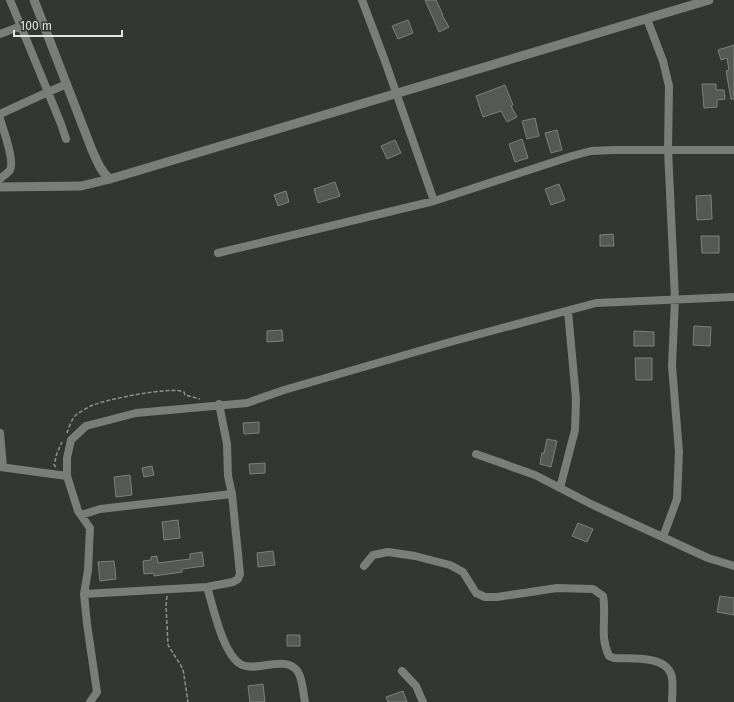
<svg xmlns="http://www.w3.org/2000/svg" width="734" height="702" viewBox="0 0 734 702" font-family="'Fira Sans',sans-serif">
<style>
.building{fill:#545956;stroke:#7c817e}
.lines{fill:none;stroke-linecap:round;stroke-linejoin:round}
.path{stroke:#8e928f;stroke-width:1.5;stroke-dasharray:4 2;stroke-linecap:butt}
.minor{stroke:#797e7b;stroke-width:8}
.tertiary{stroke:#797e7b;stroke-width:9}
</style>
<rect width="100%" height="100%" fill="#333734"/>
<!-- building -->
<path class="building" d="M 425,0 L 436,0 L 443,15 L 442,15 L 449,27 L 439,32 Z
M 408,20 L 413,33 L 398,39 L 392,26 Z
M 734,45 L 734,99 L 731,99 L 726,71 L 729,70 L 727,58 L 721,60 L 718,50 Z
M 702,84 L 716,84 L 716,90 L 724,90 L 725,99 L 717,100 L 717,107 L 704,108 Z
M 505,85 L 513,105 L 511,106 L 517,117 L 507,122 L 501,111 L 483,117 L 476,96 Z
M 535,118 L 539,136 L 527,139 L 522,121 Z
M 557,130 L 562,150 L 551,153 L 545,133 Z
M 522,139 L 528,158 L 515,162 L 509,144 Z
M 395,140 L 401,153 L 387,159 L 381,146 Z
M 335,182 L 340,196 L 318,203 L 314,189 Z
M 559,184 L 565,200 L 551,205 L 545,189 Z
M 286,191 L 289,202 L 278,206 L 274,195 Z
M 711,195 L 712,219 L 697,220 L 696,196 Z
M 613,234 L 614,246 L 600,246 L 600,235 Z
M 701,236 L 719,236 L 719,253 L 702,253 Z
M 694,326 L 711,327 L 710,346 L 693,345 Z
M 282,330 L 283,341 L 267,342 L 267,331 Z
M 634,331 L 654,332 L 654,346 L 634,346 Z
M 635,358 L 652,358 L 652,380 L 636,380 Z
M 259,422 L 259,433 L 244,434 L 243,423 Z
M 547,439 L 557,441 L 551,467 L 540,464 L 542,453 L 544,453 Z
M 265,463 L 265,473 L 250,474 L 249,464 Z
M 152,466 L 154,475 L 144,477 L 142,468 Z
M 130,475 L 132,495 L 116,497 L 114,477 Z
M 178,520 L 180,538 L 164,540 L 162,522 Z
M 578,523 L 593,529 L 587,542 L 572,536 Z
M 273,551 L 275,565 L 258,567 L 257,553 Z
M 202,552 L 204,566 L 182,569 L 182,572 L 154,576 L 154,573 L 144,574 L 143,561 L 151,560 L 151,557 L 157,556 L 158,563 L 190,559 L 190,554 Z
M 114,561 L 116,579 L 100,581 L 98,562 Z
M 720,596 L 734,598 L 734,615 L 717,612 Z
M 287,635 L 300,635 L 300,646 L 287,646 Z
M 263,684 L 265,702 L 250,702 L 248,686 Z
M 403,691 L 407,702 L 388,702 L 386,697 Z"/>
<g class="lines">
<!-- path -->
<path class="path" d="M 67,433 C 69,427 72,418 77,414 C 82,411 88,407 93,405 C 108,399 172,386 184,392 L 185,395 L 200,399
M 56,467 L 54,465 L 57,453 L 62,442
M 167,596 L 166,606 L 168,645 L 183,669 L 188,702"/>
<!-- minor -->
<path class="minor" d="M 10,0 L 48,92 L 67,84
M 362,0 L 385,61 L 434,201
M 647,19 L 663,61 L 669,86 L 668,150 L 675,299 L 672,366 L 679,452 L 677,499 L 663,537
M 0,34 L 21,26
M 0,114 L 48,92 L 61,124 L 66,139
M 0,119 C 3,129 15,161 10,170 C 8,173 3,176 0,179
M 218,253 L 434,201 L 572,156 L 591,151 L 613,150 L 734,150
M 0,433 L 3,467
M 476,454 L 535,475 L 593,505 L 708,558 L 734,566
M 0,467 L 67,476
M 560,488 L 575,430 L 576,399 L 568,311
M 81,515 L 100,509 L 232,494
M 364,566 L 373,555 L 388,552 L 415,556 L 450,565 L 463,572 L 476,593 L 485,597 L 497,597 L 557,588 L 593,589 L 603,596 C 607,617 599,636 609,656 L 614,658 C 631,659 664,655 671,674 C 674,681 672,694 672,702
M 207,587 C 213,606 223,656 242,665 C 257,672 287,654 298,672 C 303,680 303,693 305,702
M 84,594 L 207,587 L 233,582 L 238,579 L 240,574 L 232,494 L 228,476 L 227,444 L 219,404
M 402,671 L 416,686 L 423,702
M 90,702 L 97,692 L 87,624 L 84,594 L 88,570 L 90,528 L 78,511 L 67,476 L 67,458 L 71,440 L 86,426 L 136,413 L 247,403 L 284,390 L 450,342 L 596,303 L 734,297"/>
<!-- tertiary -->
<path class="tertiary" d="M 34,0 L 92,150 C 97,161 101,172 110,179 L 709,0
M 0,187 L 81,186 L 110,179"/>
</g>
<!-- scale -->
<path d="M14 30v6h108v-6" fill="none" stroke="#e2e5e3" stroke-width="2"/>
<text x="20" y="30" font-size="12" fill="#e2e5e3" stroke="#333734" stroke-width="3" paint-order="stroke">100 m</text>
</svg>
